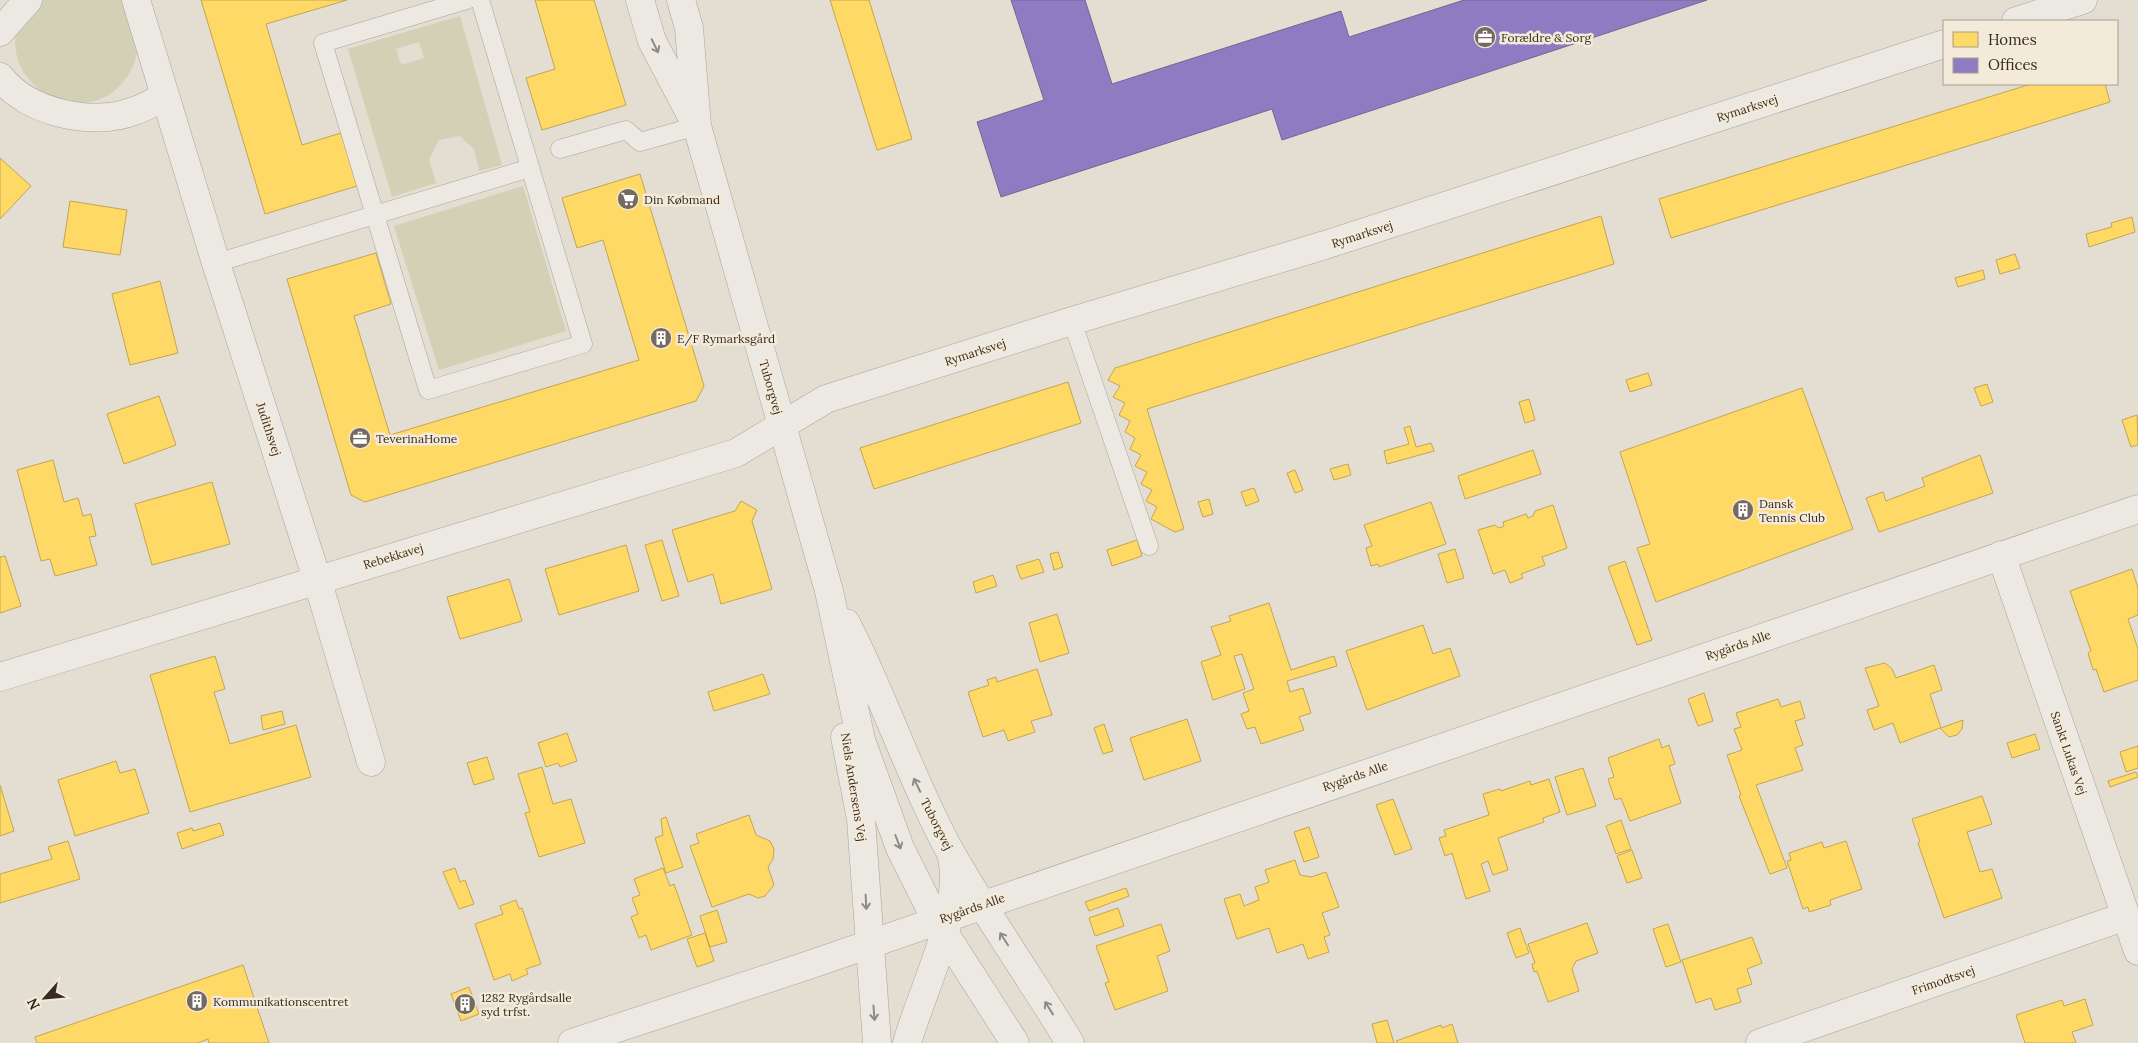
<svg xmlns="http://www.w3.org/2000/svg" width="2138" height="1043" viewBox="0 0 2138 1043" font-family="Lora,serif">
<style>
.green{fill:#d2d1b6;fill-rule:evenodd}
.homes{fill:#ffd966;stroke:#c3a552}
.offices{fill:#8e7cc3;stroke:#746493}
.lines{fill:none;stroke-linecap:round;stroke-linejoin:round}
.service-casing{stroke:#a9a39a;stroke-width:19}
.minor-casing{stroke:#a9a39a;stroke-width:29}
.tertiary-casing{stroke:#a9a39a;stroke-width:29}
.service{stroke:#ece9e2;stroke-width:18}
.minor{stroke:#ece9e2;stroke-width:28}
.tertiary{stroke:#ece9e2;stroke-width:28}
.oneway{stroke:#928a82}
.labels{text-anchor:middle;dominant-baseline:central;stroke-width:5;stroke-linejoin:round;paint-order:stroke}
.poi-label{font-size:12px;fill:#382c22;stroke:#f3ead9;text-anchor:start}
.street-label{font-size:12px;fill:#382c22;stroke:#f3ead9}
</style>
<rect width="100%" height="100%" fill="#e3ddd2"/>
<!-- green -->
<path class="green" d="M 32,0 L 122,0 C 131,12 133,23 136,38 C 139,53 135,65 127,77 C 88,133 1,91 17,26 C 19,17 27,8 32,0 Z
M 460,16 L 502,165 L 479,171 L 474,149 L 460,136 L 439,140 L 429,160 L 436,183 L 392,197 L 348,49 ZM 419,42 L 424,58 L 401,65 L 396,49 Z
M 523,186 L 566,331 L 439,370 L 394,226 Z"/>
<!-- homes -->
<path class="homes" d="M 201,0 L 347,0 L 266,24 L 302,145 L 341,133 L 357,186 L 265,214 Z
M 535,0 L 594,0 L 626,105 L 542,130 L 526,78 L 555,69 Z
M 830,0 L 869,0 L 912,139 L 877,150 Z
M 2031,84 L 2105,84 L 2110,102 L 1671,238 L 1659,199 Z
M 0,158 L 31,186 L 0,219 Z
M 640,174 L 704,386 L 696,401 L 365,502 L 351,495 L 287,279 L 376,253 L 391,304 L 354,316 L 390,435 L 639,360 L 603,240 L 577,248 L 562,198 Z
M 70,201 L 127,210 L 120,255 L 63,247 Z
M 1601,216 L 1614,264 L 1147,409 L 1184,529 L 1175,532 L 1151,519 L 1157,507 L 1146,501 L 1152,490 L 1141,484 L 1147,472 L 1135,466 L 1141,455 L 1130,449 L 1135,438 L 1125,432 L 1130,421 L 1119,415 L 1125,403 L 1113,397 L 1120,386 L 1108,380 L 1115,368 Z
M 2132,217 L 2135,232 L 2089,247 L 2086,234 L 2112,227 L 2111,223 Z
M 2015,254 L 2020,268 L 2000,274 L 1996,260 Z
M 1983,270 L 1985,279 L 1958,287 L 1955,278 Z
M 160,281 L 178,353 L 130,365 L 112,294 Z
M 1648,373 L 1652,385 L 1630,392 L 1626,380 Z
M 1068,382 L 1081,423 L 874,489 L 860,448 Z
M 1987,384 L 1993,402 L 1981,406 L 1974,388 Z
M 1802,388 L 1853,529 L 1656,602 L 1637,548 L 1650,544 L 1620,452 Z
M 159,396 L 176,445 L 124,464 L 107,414 Z
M 1529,399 L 1535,420 L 1525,423 L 1519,402 Z
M 2137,415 L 2138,445 L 2131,447 L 2122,420 Z
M 1410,426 L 1416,447 L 1431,443 L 1434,451 L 1387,464 L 1384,451 L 1409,444 L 1404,428 Z
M 1533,450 L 1541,474 L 1465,499 L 1458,476 Z
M 1980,455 L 1993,493 L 1879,532 L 1866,498 L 1883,492 L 1886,501 L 1925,486 L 1922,478 Z
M 53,460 L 64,502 L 78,498 L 83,516 L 91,514 L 96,536 L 89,537 L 97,565 L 55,576 L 50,559 L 41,561 L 17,470 Z
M 1348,464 L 1351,475 L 1334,480 L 1330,469 Z
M 1295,470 L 1303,490 L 1295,493 L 1287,473 Z
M 212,482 L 230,544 L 152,565 L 135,504 Z
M 1254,488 L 1259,501 L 1246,506 L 1241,492 Z
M 1209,499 L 1213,514 L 1203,517 L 1198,502 Z
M 741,501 L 757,510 L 752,521 L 772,589 L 721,604 L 713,574 L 688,582 L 672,530 L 735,511 Z
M 1431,502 L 1446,544 L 1379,567 L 1378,564 L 1371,566 L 1366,548 L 1372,546 L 1364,525 Z
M 1553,505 L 1567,548 L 1542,557 L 1545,565 L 1521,574 L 1523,578 L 1510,583 L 1505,570 L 1493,574 L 1478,530 L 1495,525 L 1499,528 L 1504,526 L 1503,522 L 1526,514 L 1528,518 L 1533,516 L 1535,511 Z
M 662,540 L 679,596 L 662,601 L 645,545 Z
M 1137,540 L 1142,556 L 1112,566 L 1107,550 Z
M 626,545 L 639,591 L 559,615 L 545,569 Z
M 1455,549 L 1464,578 L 1447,583 L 1438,554 Z
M 1058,552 L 1063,567 L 1054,570 L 1050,554 Z
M 5,556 L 21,606 L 0,613 L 0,557 Z
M 1039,559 L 1044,572 L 1021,579 L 1016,566 Z
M 1625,561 L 1652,640 L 1637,645 L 1608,567 Z
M 2132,569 L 2138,588 L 2138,615 L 2128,619 L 2138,649 L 2138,680 L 2104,692 L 2096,669 L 2093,670 L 2088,653 L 2091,651 L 2070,591 Z
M 993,575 L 997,586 L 976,593 L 973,582 Z
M 509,579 L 522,621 L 460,639 L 447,597 Z
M 1269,603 L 1291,670 L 1334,656 L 1337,666 L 1287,681 L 1290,692 L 1303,688 L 1311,713 L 1299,717 L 1304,730 L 1261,744 L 1255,727 L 1247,729 L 1241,714 L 1249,711 L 1243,693 L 1254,689 L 1242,654 L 1234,656 L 1245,689 L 1213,700 L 1201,662 L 1221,655 L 1211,627 L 1231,621 L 1229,616 Z
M 1057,614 L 1069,653 L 1040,662 L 1029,623 Z
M 1423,625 L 1433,654 L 1450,648 L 1460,676 L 1367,710 L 1346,651 Z
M 215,656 L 225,689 L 214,692 L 230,744 L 296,725 L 311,777 L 190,812 L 150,675 Z
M 1885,663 L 1892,669 L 1896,678 L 1934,665 L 1942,690 L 1930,694 L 1941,728 L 1963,720 L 1962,729 L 1957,735 L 1949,737 L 1940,728 L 1900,743 L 1893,723 L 1874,730 L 1867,710 L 1879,706 L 1865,668 Z
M 1037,669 L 1052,715 L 1031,721 L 1035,732 L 1008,741 L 1004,730 L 983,737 L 968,692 L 989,685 L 987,680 L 996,677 L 997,682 Z
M 763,674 L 770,694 L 714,711 L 708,692 Z
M 1704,693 L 1713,721 L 1698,726 L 1688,699 Z
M 1778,699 L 1781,707 L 1800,701 L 1805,718 L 1795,721 L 1803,745 L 1795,748 L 1803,770 L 1756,785 L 1787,868 L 1770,874 L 1739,796 L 1741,795 L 1727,755 L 1742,750 L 1734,729 L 1741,727 L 1736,713 Z
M 282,711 L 285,724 L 263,730 L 261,716 Z
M 1187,719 L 1201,761 L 1144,780 L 1130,738 Z
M 1104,724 L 1113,751 L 1103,754 L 1094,728 Z
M 567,733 L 577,761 L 560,767 L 558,763 L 546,767 L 538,743 Z
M 2035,734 L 2040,749 L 2012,758 L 2007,743 Z
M 1659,739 L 1662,748 L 1669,745 L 1675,764 L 1669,766 L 1681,803 L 1630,821 L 1621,798 L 1615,800 L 1608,779 L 1614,777 L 1608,758 Z
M 2138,746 L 2138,768 L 2126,772 L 2120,752 Z
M 487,757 L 494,779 L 474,785 L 467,763 Z
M 116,761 L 120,773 L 135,769 L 149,813 L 75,836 L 58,780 Z
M 542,767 L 553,804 L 571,799 L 585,843 L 539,857 L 525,813 L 530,812 L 518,774 Z
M 1583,768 L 1596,806 L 1567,815 L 1555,777 Z
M 2136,772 L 2138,777 L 2110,787 L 2108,781 Z
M 1549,779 L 1560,812 L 1543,818 L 1544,822 L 1498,838 L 1508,870 L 1493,875 L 1488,861 L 1481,864 L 1490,891 L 1466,899 L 1452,853 L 1445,856 L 1439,838 L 1446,836 L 1444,830 L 1489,815 L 1483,794 L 1500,789 L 1501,791 L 1530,781 L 1531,785 Z
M 0,785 L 14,831 L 0,836 Z
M 1982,796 L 1992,824 L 1967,832 L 1980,872 L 1992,869 L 2002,898 L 1944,918 L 1918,843 L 1920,842 L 1912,819 Z
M 1393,799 L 1412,849 L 1395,855 L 1376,805 Z
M 749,815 L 756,835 L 770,841 L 774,849 L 773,859 L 768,867 L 774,885 L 765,896 L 758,898 L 749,894 L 712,907 L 690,846 L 699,843 L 696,834 Z
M 666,817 L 683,867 L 666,873 L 655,838 L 663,835 L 661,819 Z
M 1621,820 L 1631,849 L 1616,854 L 1606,826 Z
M 220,823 L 224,835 L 182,849 L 177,833 L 192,828 L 193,831 Z
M 1309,827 L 1319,857 L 1304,862 L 1294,832 Z
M 68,841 L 80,879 L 0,903 L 0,874 L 52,859 L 48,847 Z
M 1846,841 L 1862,889 L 1830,900 L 1831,905 L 1809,912 L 1808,907 L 1803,909 L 1787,861 L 1791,860 L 1789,853 L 1822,842 L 1824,848 Z
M 1632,850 L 1642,878 L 1627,883 L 1617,856 Z
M 1295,860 L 1300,875 L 1311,877 L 1326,872 L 1339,907 L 1322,913 L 1330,935 L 1324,937 L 1329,952 L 1308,959 L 1303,944 L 1277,953 L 1269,928 L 1237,939 L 1224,899 L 1240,894 L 1244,906 L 1259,900 L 1255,887 L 1269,882 L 1265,870 Z
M 455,868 L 460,882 L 465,880 L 474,904 L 459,909 L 443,872 Z
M 663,868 L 670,886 L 674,884 L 692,935 L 651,950 L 646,935 L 639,938 L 631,917 L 638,914 L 632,898 L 640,895 L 634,879 Z
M 1126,888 L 1129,896 L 1089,911 L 1085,902 Z
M 516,900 L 519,909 L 522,908 L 541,964 L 526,969 L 528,974 L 512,981 L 510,974 L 494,980 L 475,924 L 503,914 L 500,906 Z
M 1118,908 L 1124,926 L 1095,936 L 1089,918 Z
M 717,910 L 727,942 L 710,947 L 700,916 Z
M 1587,923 L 1598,953 L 1576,961 L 1572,969 L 1579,991 L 1548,1002 L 1537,971 L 1534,972 L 1532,964 L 1535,963 L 1528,944 Z
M 1161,924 L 1170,951 L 1157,956 L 1168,991 L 1115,1010 L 1105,983 L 1109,982 L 1096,946 Z
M 1668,924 L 1681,962 L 1666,967 L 1653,929 Z
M 1520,928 L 1529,953 L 1516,958 L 1507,933 Z
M 705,933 L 714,961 L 697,967 L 687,939 Z
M 1752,937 L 1762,963 L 1747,969 L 1752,984 L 1737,989 L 1741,1002 L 1715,1010 L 1711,998 L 1696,1003 L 1682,960 Z
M 243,965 L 269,1043 L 209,1043 L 208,1039 L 198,1043 L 37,1043 L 35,1037 Z
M 469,987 L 479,1014 L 461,1021 L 451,994 Z
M 2085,999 L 2093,1025 L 2072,1032 L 2076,1043 L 2025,1043 L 2016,1015 L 2062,1000 L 2064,1006 Z
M 1387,1020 L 1394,1043 L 1377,1043 L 1372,1024 Z
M 1452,1024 L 1458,1043 L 1397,1043 L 1396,1041 L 1441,1025 L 1442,1028 Z"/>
<!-- offices -->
<path class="offices" d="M 1011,0 L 1085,0 L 1112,84 L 1341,11 L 1349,37 L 1464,0 L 1707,0 L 1282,140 L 1272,109 L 1001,197 L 977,122 L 1044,100 Z"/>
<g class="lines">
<!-- service casing -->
<g class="service-casing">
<path id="service" d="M 467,0 L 323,43 L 428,390 L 583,344 L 480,0
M 560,149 L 626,130 L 640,142 L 697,126
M 216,263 L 530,168
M 1072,321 L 1149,546"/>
</g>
<!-- minor casing -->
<g class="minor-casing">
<path id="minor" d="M 136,0 L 216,263 L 317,579 L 371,762
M 2016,21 L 2083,0
M 0,32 L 28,0
M 0,77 C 28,113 93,127 134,111 C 145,108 155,101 165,96
M 2001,555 L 2138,951
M 0,677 L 736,453 L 826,399 L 1072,321 L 1325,245 L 1944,44
M 572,1043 L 806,966 L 2138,509
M 1760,1043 L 2126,916"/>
</g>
<!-- tertiary casing -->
<g class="tertiary-casing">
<path id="tertiary" d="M 640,0 L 652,41 L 691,115
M 681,0 L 689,28 L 697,126 L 829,591 L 861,740 L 900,848 L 936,920 L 1015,1043
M 846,623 C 883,695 908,772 946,844 C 984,913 1030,976 1070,1043
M 845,737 L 861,819 L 877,1043
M 907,1043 C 922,990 963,911 952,858"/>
</g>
<!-- service -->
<use href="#service" class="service"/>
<!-- minor -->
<use href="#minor" class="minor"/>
<!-- tertiary -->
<use href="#tertiary" class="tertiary"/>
</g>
<!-- one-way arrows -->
<defs><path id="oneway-shaft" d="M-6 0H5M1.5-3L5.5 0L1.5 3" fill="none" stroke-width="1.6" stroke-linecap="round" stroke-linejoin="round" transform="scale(1.25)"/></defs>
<g class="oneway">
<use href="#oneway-shaft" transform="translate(655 46) rotate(64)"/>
<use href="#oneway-shaft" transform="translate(917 785) rotate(-116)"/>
<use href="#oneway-shaft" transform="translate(898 842) rotate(69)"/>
<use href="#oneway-shaft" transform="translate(866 902) rotate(87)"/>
<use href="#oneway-shaft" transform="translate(1004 939) rotate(-123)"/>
<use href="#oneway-shaft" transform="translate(1049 1008) rotate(-122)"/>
<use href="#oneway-shaft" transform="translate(874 1013) rotate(86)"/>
</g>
<!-- icons -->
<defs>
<g id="office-disc" transform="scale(1.125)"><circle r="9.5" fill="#746a60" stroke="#f3ead9"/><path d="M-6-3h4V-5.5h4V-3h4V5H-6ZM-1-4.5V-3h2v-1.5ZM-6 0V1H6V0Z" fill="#fff"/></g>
<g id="supermarket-disc" transform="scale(1.125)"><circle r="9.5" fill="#746a60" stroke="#f3ead9"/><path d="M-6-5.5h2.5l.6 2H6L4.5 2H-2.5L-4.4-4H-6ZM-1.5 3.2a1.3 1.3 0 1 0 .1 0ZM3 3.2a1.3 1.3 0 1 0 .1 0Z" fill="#fff"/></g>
<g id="building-disc" transform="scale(1.125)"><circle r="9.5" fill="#746a60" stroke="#f3ead9"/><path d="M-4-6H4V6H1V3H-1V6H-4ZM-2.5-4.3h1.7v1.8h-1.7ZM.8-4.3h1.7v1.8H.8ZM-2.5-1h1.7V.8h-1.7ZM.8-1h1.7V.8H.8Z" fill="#fff"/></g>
</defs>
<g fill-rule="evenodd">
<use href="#office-disc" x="1485" y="37"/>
<use href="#supermarket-disc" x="628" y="199"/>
<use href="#building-disc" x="661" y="338"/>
<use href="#office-disc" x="360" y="438"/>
<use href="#building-disc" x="1743" y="510"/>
<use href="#building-disc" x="197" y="1001"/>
<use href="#building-disc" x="465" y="1004"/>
</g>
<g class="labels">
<!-- poi labels -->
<g class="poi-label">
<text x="1501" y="37">Forældre &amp; Sorg</text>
<text x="644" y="199">Din Købmand</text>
<text x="677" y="338">E/F Rymarksgård</text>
<text x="376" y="438">TeverinaHome</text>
<text x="1759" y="503">Dansk<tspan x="1759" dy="14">Tennis Club</tspan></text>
<text x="481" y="997">1282 Rygårdsalle<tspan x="481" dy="14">syd trfst.</tspan></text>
<text x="213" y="1001">Kommunikationscentret</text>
</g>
<!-- street labels -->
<g class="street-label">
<text transform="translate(1747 108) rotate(-18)">Rymarksvej</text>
<text transform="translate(1362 234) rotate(-18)">Rymarksvej</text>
<text transform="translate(975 352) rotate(-18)">Rymarksvej</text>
<text transform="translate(771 387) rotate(74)">Tuborgvej</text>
<text transform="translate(269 429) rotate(72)">Judithsvej</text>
<text transform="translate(393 556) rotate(-17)">Rebekkavej</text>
<text transform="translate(1738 645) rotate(-19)">Rygårds Alle</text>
<text transform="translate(2069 753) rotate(71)">Sankt Lukas Vej</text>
<text transform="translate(1355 776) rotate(-19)">Rygårds Alle</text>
<text transform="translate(854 787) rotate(81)">Niels Andersens Vej</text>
<text transform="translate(937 824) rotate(63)">Tuborgvej</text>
<text transform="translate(972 908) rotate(-19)">Rygårds Alle</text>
<text transform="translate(1943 980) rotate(-19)">Frimodtsvej</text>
</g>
</g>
<!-- legend -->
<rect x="1943" y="20" width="175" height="65" fill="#f3ead9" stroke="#a89e90"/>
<rect x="1953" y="32" width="25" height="15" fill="#ffd966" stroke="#a89e90"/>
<text x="1988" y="45" font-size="15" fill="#382c22">Homes</text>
<rect x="1953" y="58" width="25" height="15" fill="#8e7cc3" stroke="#a89e90"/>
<text x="1988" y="70" font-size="15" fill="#382c22">Offices</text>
<!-- north arrow -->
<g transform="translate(45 998) rotate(243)" stroke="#f3ead9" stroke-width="4" paint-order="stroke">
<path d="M0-4L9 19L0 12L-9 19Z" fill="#382c22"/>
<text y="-8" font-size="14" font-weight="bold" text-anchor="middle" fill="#382c22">N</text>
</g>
</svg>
